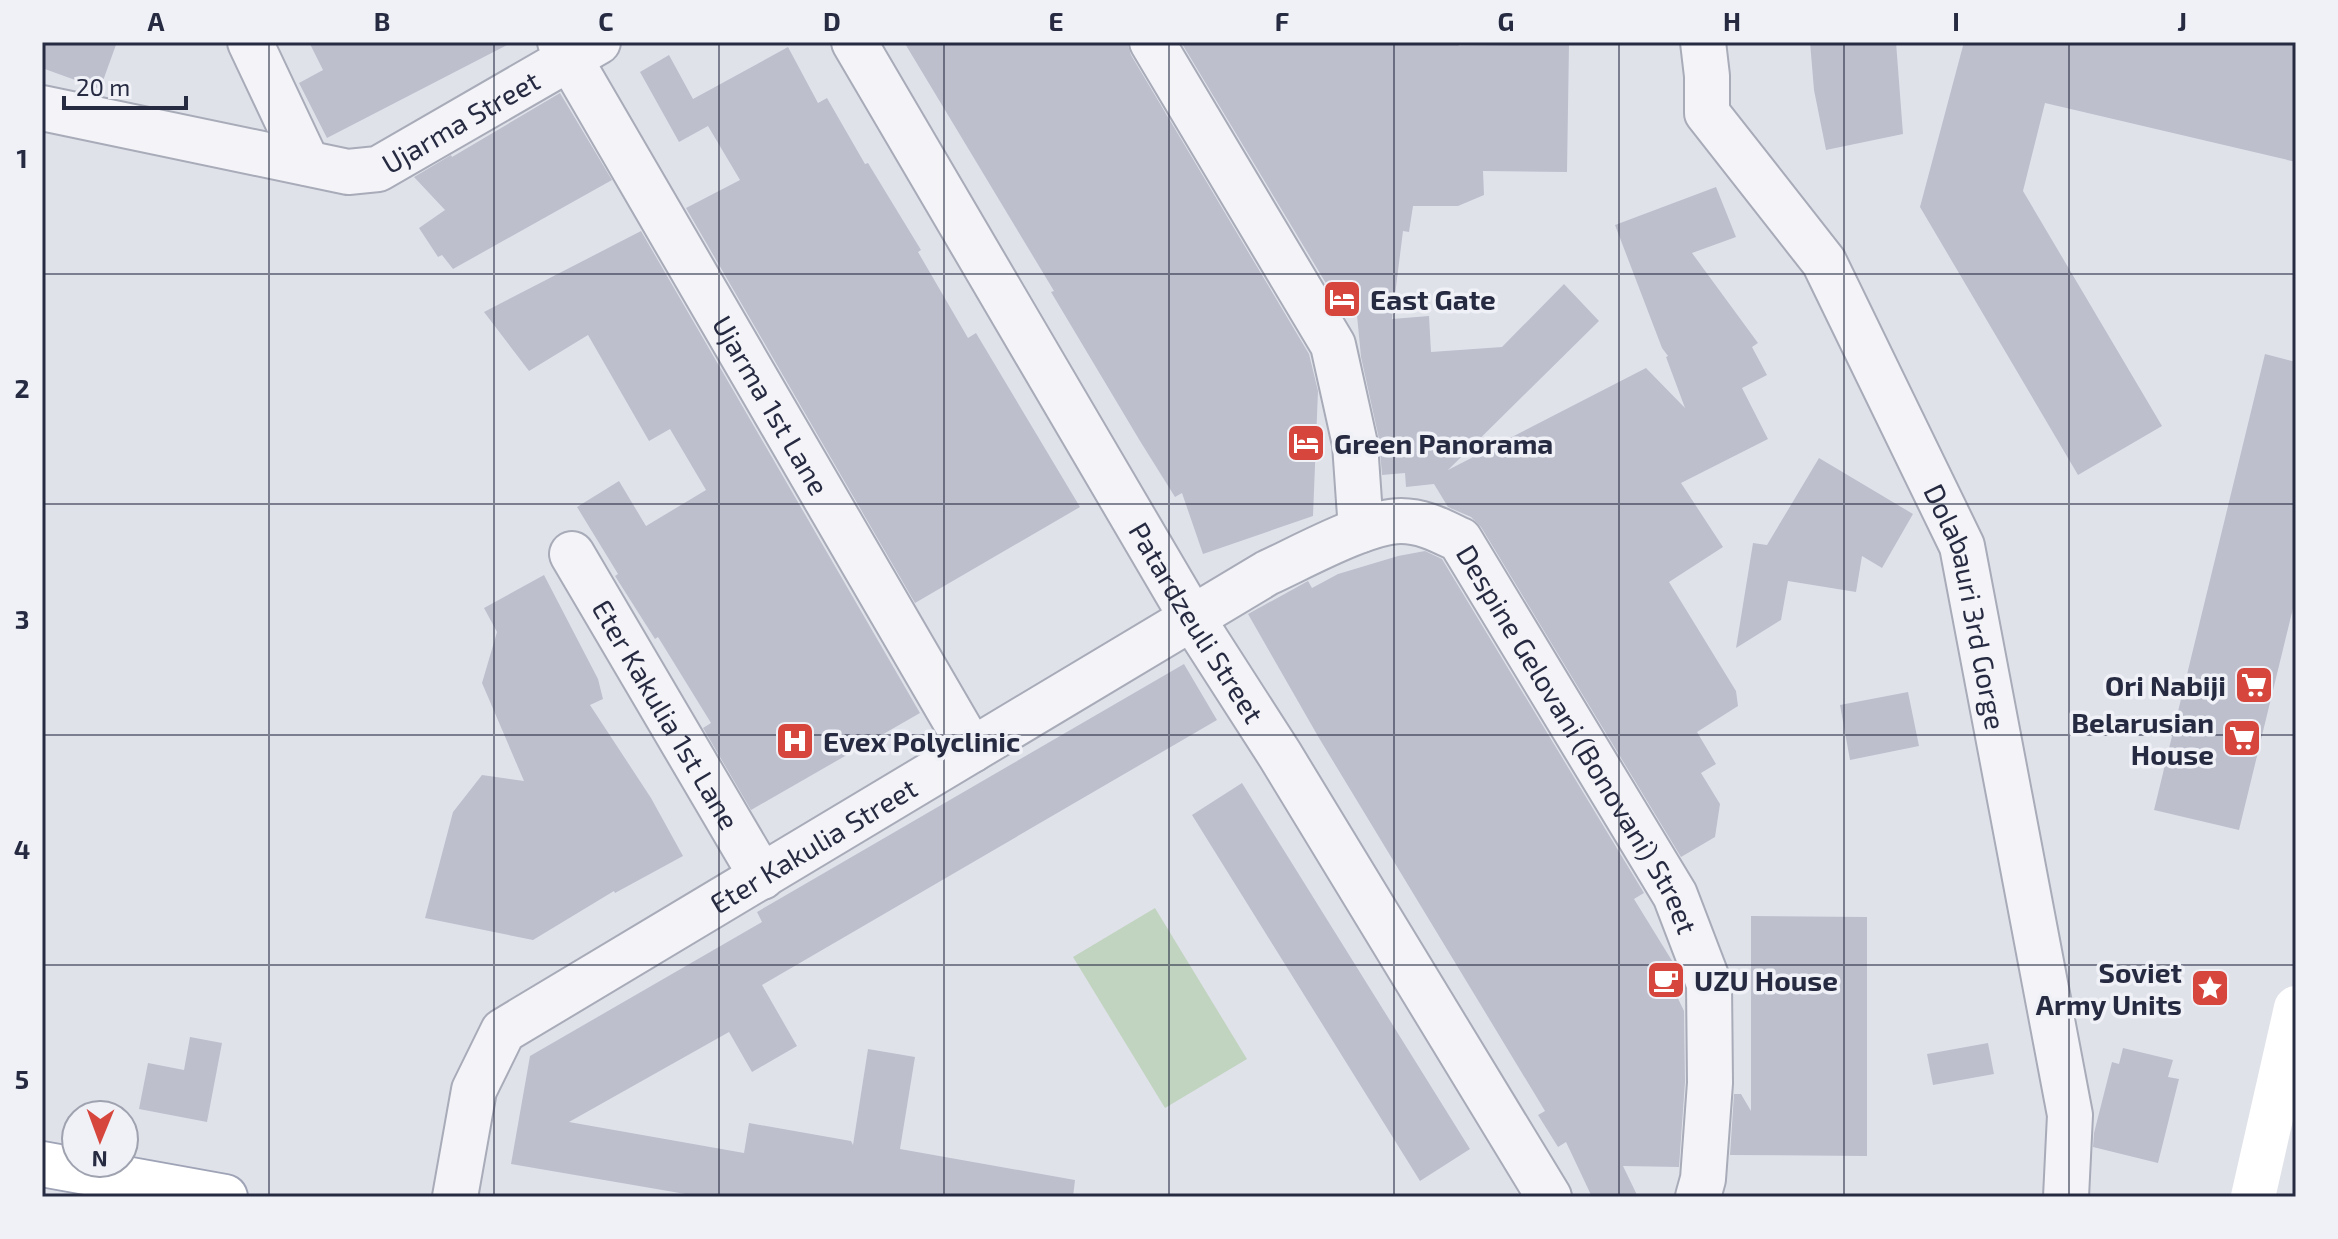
<svg xmlns="http://www.w3.org/2000/svg" width="2338" height="1239" viewBox="0 0 2338 1239" font-family="'Exo 2',sans-serif">
<style>
.green{fill:#c1d4c0}
.building{fill:#bdbfcd}
.lines{fill:none;stroke-linecap:round;stroke-linejoin:round}
.street-casing{stroke:#a8abb8;stroke-width:48}
.primary-casing{stroke:#9ea3b6;stroke-width:48}
.street{stroke:#f3f3f8;stroke-width:44}
.secondary{stroke:#fff;stroke-width:44}
.primary{stroke:#fff;stroke-width:44}
.grid{fill:none;stroke:#272b42;stroke-width:2;stroke-opacity:0.55}
.labels{text-anchor:middle;dominant-baseline:central;stroke-width:7;stroke-linejoin:round;paint-order:stroke}
.street-label{font-size:28px;fill:#272b42;stroke:#eff1f7}
.poi-label{font-size:28px;font-weight:bold;fill:#272b42;stroke:#eff1f7;text-anchor:start}
.neatline{fill:none;stroke:#272b42;stroke-width:3}
.grid-label{font-size:26px;text-anchor:middle;font-weight:bold;fill:#272b42}
</style>
<rect width="100%" height="100%" fill="#e0e2ea"/>
<!-- green -->
<path class="green" d="M 1155,908 L 1247,1059 L 1165,1108 L 1073,957 Z"/>
<!-- building -->
<path class="building" d="M 42,42 L 117,42 L 100,89 L 42,68 Z
M 309,42 L 513,42 L 327,138 L 299,83 L 323,70 Z
M 904,42 L 1127,42 L 1131,55 L 1309,354 L 1318,391 L 1313,516 L 1203,554 L 1182,493 L 1175,497 L 1140,441 L 1051,292 L 1054,291 Z
M 1181,42 L 1458,42 L 1459,46 L 1569,44 L 1567,172 L 1483,171 L 1484,195 L 1458,206 L 1413,206 L 1409,232 L 1403,231 L 1392,319 L 1429,316 L 1431,352 L 1502,347 L 1564,284 L 1599,321 L 1448,470 L 1646,368 L 1685,408 L 1666,357 L 1668,356 L 1662,348 L 1615,225 L 1716,187 L 1736,237 L 1692,253 L 1758,343 L 1752,347 L 1767,375 L 1742,388 L 1768,439 L 1681,483 L 1723,547 L 1669,582 L 1736,691 L 1738,706 L 1697,732 L 1716,764 L 1701,773 L 1720,804 L 1715,837 L 1681,857 L 1481,527 L 1471,517 L 1448,507 L 1434,484 L 1406,487 L 1405,473 L 1382,475 L 1379,439 L 1361,357 L 1354,284 L 1327,285 Z
M 1810,42 L 1896,42 L 1903,134 L 1826,150 L 1814,90 Z
M 1964,42 L 2296,42 L 2296,162 L 2045,103 L 2023,191 L 2162,426 L 2078,475 L 1920,207 Z
M 788,47 L 818,103 L 827,98 L 865,164 L 868,163 L 921,250 L 918,252 L 968,338 L 976,333 L 1080,507 L 915,603 L 686,208 L 740,180 L 708,126 L 679,142 L 640,72 L 669,55 L 693,99 Z
M 560,93 L 612,180 L 453,269 L 442,255 L 438,257 L 419,228 L 445,210 L 414,177 L 451,155 L 452,157 Z
M 641,231 L 920,713 L 751,810 L 703,728 L 711,723 L 658,637 L 655,639 L 615,576 L 618,574 L 577,507 L 619,481 L 646,526 L 706,490 L 670,429 L 649,441 L 588,335 L 529,371 L 484,312 Z
M 2265,354 L 2296,362 L 2296,596 L 2239,830 L 2154,810 Z
M 1819,458 L 1913,514 L 1882,568 L 1862,556 L 1856,592 L 1788,581 L 1781,620 L 1736,648 L 1753,543 L 1767,545 Z
M 1425,551 L 1442,559 L 1644,893 L 1634,899 L 1674,964 L 1670,966 L 1680,985 L 1673,988 L 1684,1011 L 1685,1082 L 1679,1167 L 1623,1166 L 1638,1197 L 1592,1197 L 1566,1142 L 1558,1147 L 1538,1115 L 1545,1111 L 1319,738 L 1248,614 L 1308,581 L 1312,588 L 1338,574 L 1398,556 Z
M 544,575 L 598,679 L 603,699 L 590,705 L 651,798 L 683,856 L 615,893 L 614,891 L 533,940 L 425,918 L 453,812 L 482,775 L 524,781 L 482,683 L 497,632 L 484,608 Z
M 1184,664 L 1217,720 L 762,985 L 797,1046 L 752,1072 L 729,1032 L 569,1122 L 744,1153 L 749,1123 L 851,1141 L 853,1145 L 868,1049 L 915,1057 L 900,1149 L 1075,1180 L 1073,1197 L 703,1197 L 511,1164 L 530,1056 L 762,922 L 757,912 Z
M 1908,692 L 1919,746 L 1850,760 L 1840,705 Z
M 1242,783 L 1470,1149 L 1420,1181 L 1192,815 Z
M 1751,916 L 1867,917 L 1867,1156 L 1730,1155 L 1734,1094 L 1741,1094 L 1751,1111 Z
M 190,1037 L 222,1043 L 207,1122 L 139,1109 L 148,1063 L 184,1070 Z
M 1988,1043 L 1994,1074 L 1933,1085 L 1927,1054 Z
M 2123,1048 L 2173,1060 L 2168,1077 L 2179,1079 L 2158,1163 L 2093,1147 L 2094,1133 L 2112,1062 L 2119,1064 Z"/>
<g class="lines">
<!-- street casing -->
<g class="street-casing">
<g id="street">
<path d="M 250,42 L 307,163"/>
<path id="s1" d="M 560,42 L 972,750"/>
<path id="s2" d="M 854,42 L 1192,618 L 1280,755 L 1549,1197"/>
<path d="M 1152,42 L 1333,345 L 1355,444 L 1361,530"/>
<path id="s3" d="M 1703,42 L 1707,76 L 1707,113 L 1824,262 L 1962,546 L 2070,1115 L 2066,1197"/>
<path id="s4" d="M 42,108 L 348,172 L 378,169 L 598,42"/>
<path id="s5" d="M 572,554 L 762,877"/>
<path id="s6" d="M 455,1197 L 474,1090 L 503,1031 L 1267,573 C 1300,558 1366,521 1401,521 C 1423,521 1441,531 1460,540 L 1675,895 L 1709,984 L 1710,1083 L 1703,1179 L 1698,1197"/>
</g>
</g>
<!-- primary casing -->
<g class="primary-casing">
<path id="primary" d="M 42,1164 L 225,1197"/>
</g>
<!-- street -->
<use href="#street" class="street"/>
<!-- secondary -->
<path class="secondary" d="M 2253,1197 L 2296,1008"/>
<!-- primary -->
<use href="#primary" class="primary"/>
</g>
<!-- grid -->
<path class="grid" d="M 269,42 L 269,1197M 494,42 L 494,1197M 719,42 L 719,1197M 944,42 L 944,1197M 1169,42 L 1169,1197M 1394,42 L 1394,1197M 1619,42 L 1619,1197M 1844,42 L 1844,1197M 2069,42 L 2069,1197M 42,274 L 2296,274M 42,504 L 2296,504M 42,735 L 2296,735M 42,965 L 2296,965"/>
<!-- icons -->
<defs>
<g id="hotel-square" transform="scale(2)"><rect x="-9" y="-9" width="18" height="18" rx="4" fill="#d7463d" stroke="#eff1f7"/><path d="M-6-4.5h1.5V1H6V5H4.5V3h-9V5H-6ZM-4 0a1.8 1.8 0 1 1 3.6 0ZM.5 0V-2.5h3Q6-2.5 6 0Z" fill="#fff"/></g>
<g id="supermarket-square" transform="scale(2)"><rect x="-9" y="-9" width="18" height="18" rx="4" fill="#d7463d" stroke="#eff1f7"/><path d="M-6-5.5h2.5l.6 2H6L4.5 2H-2.5L-4.4-4H-6ZM-1.5 3.2a1.3 1.3 0 1 0 .1 0ZM3 3.2a1.3 1.3 0 1 0 .1 0Z" fill="#fff"/></g>
<g id="hospital-square" transform="scale(2)"><rect x="-9" y="-9" width="18" height="18" rx="4" fill="#d7463d" stroke="#eff1f7"/><path d="M-5-5h3v3.5h4V-5h3V5h-3V1.5h-4V5h-3Z" fill="#fff"/></g>
<g id="cafe-square" transform="scale(2)"><rect x="-9" y="-9" width="18" height="18" rx="4" fill="#d7463d" stroke="#eff1f7"/><path d="M-5.5-4.5H6V0H3Q3 3.5 0 3.5H-2.5Q-5.5 3.5-5.5 0ZM3-3.2v2h1.7v-2ZM-6 4.5H4V6H-6Z" fill="#fff"/></g>
<g id="sight-square" transform="scale(2)"><rect x="-9" y="-9" width="18" height="18" rx="4" fill="#d7463d" stroke="#eff1f7"/><path d="M0-6L1.8-2.2L6-1.7L2.9 1.2L3.7 5.4L0 3.3L-3.7 5.4L-2.9 1.2L-6-1.7L-1.8-2.2Z" fill="#fff"/></g>
</defs>
<g fill-rule="evenodd">
<use href="#hotel-square" x="1342" y="299"/>
<use href="#hotel-square" x="1306" y="443"/>
<use href="#supermarket-square" x="2254" y="685"/>
<use href="#supermarket-square" x="2242" y="738"/>
<use href="#hospital-square" x="795" y="741"/>
<use href="#cafe-square" x="1666" y="980"/>
<use href="#sight-square" x="2210" y="988"/>
</g>
<g class="labels">
<!-- street labels -->
<g class="street-label">
<text stroke="none"><textPath href="#s4" startOffset="438">Ujarma Street</textPath></text>
<text stroke="none"><textPath href="#s1" startOffset="420">Ujarma 1st Lane</textPath></text>
<text stroke="none"><textPath href="#s3" startOffset="636">Dolabauri 3rd Gorge</textPath></text>
<text stroke="none"><textPath href="#s2" startOffset="674">Patardzeuli Street</textPath></text>
<text stroke="none"><textPath href="#s5" startOffset="186">Eter Kakulia 1st Lane</textPath></text>
<text stroke="none"><textPath href="#s6" startOffset="1504">Despine Gelovani (Bonovani) Street</textPath></text>
<text stroke="none"><textPath href="#s6" startOffset="536">Eter Kakulia Street</textPath></text>
</g>
<!-- poi labels -->
<g class="poi-label">
<text x="1370" y="299">East Gate</text>
<text x="1334" y="443">Green Panorama</text>
<text x="2226" y="685" text-anchor="end">Ori Nabiji</text>
<text x="2214" y="722" text-anchor="end">Belarusian<tspan x="2214" dy="32">House</tspan></text>
<text x="823" y="741">Evex Polyclinic</text>
<text x="2182" y="972" text-anchor="end">Soviet<tspan x="2182" dy="32">Army Units</tspan></text>
<text x="1694" y="980">UZU House</text>
</g>
</g>
<!-- border -->
<rect width="2338" height="1239" fill="none" stroke="#eff1f7" stroke-width="88"/>
<!-- north arrow -->
<g transform="translate(100 1139) rotate(181)"><circle r="38" fill="#eff1f7" stroke="#9fa2af" stroke-width="2"/>
<path d="M0-6L14 30L0 20L-14 30Z" fill="#d7463d"/>
<text y="-12" font-size="22" font-weight="bold" text-anchor="middle" fill="#272b42">N</text>
</g>
<!-- scale -->
<path d="M64 96v12h122v-12" fill="none" stroke="#272b42" stroke-width="4"/>
<text x="76" y="96" font-size="24" fill="#272b42" stroke="#eff1f7" stroke-width="6" paint-order="stroke">20 m</text>
<rect x="44" y="44" width="2250" height="1151" class="neatline"/>
<g class="grid-label">
<text x="156" y="31">A</text>
<text x="382" y="31">B</text>
<text x="606" y="31">C</text>
<text x="832" y="31">D</text>
<text x="1056" y="31">E</text>
<text x="1282" y="31">F</text>
<text x="1506" y="31">G</text>
<text x="1732" y="31">H</text>
<text x="1956" y="31">I</text>
<text x="2182" y="31">J</text>
<text x="22" y="168">1</text>
<text x="22" y="398">2</text>
<text x="22" y="629">3</text>
<text x="22" y="859">4</text>
<text x="22" y="1089">5</text>
</g>
</svg>
